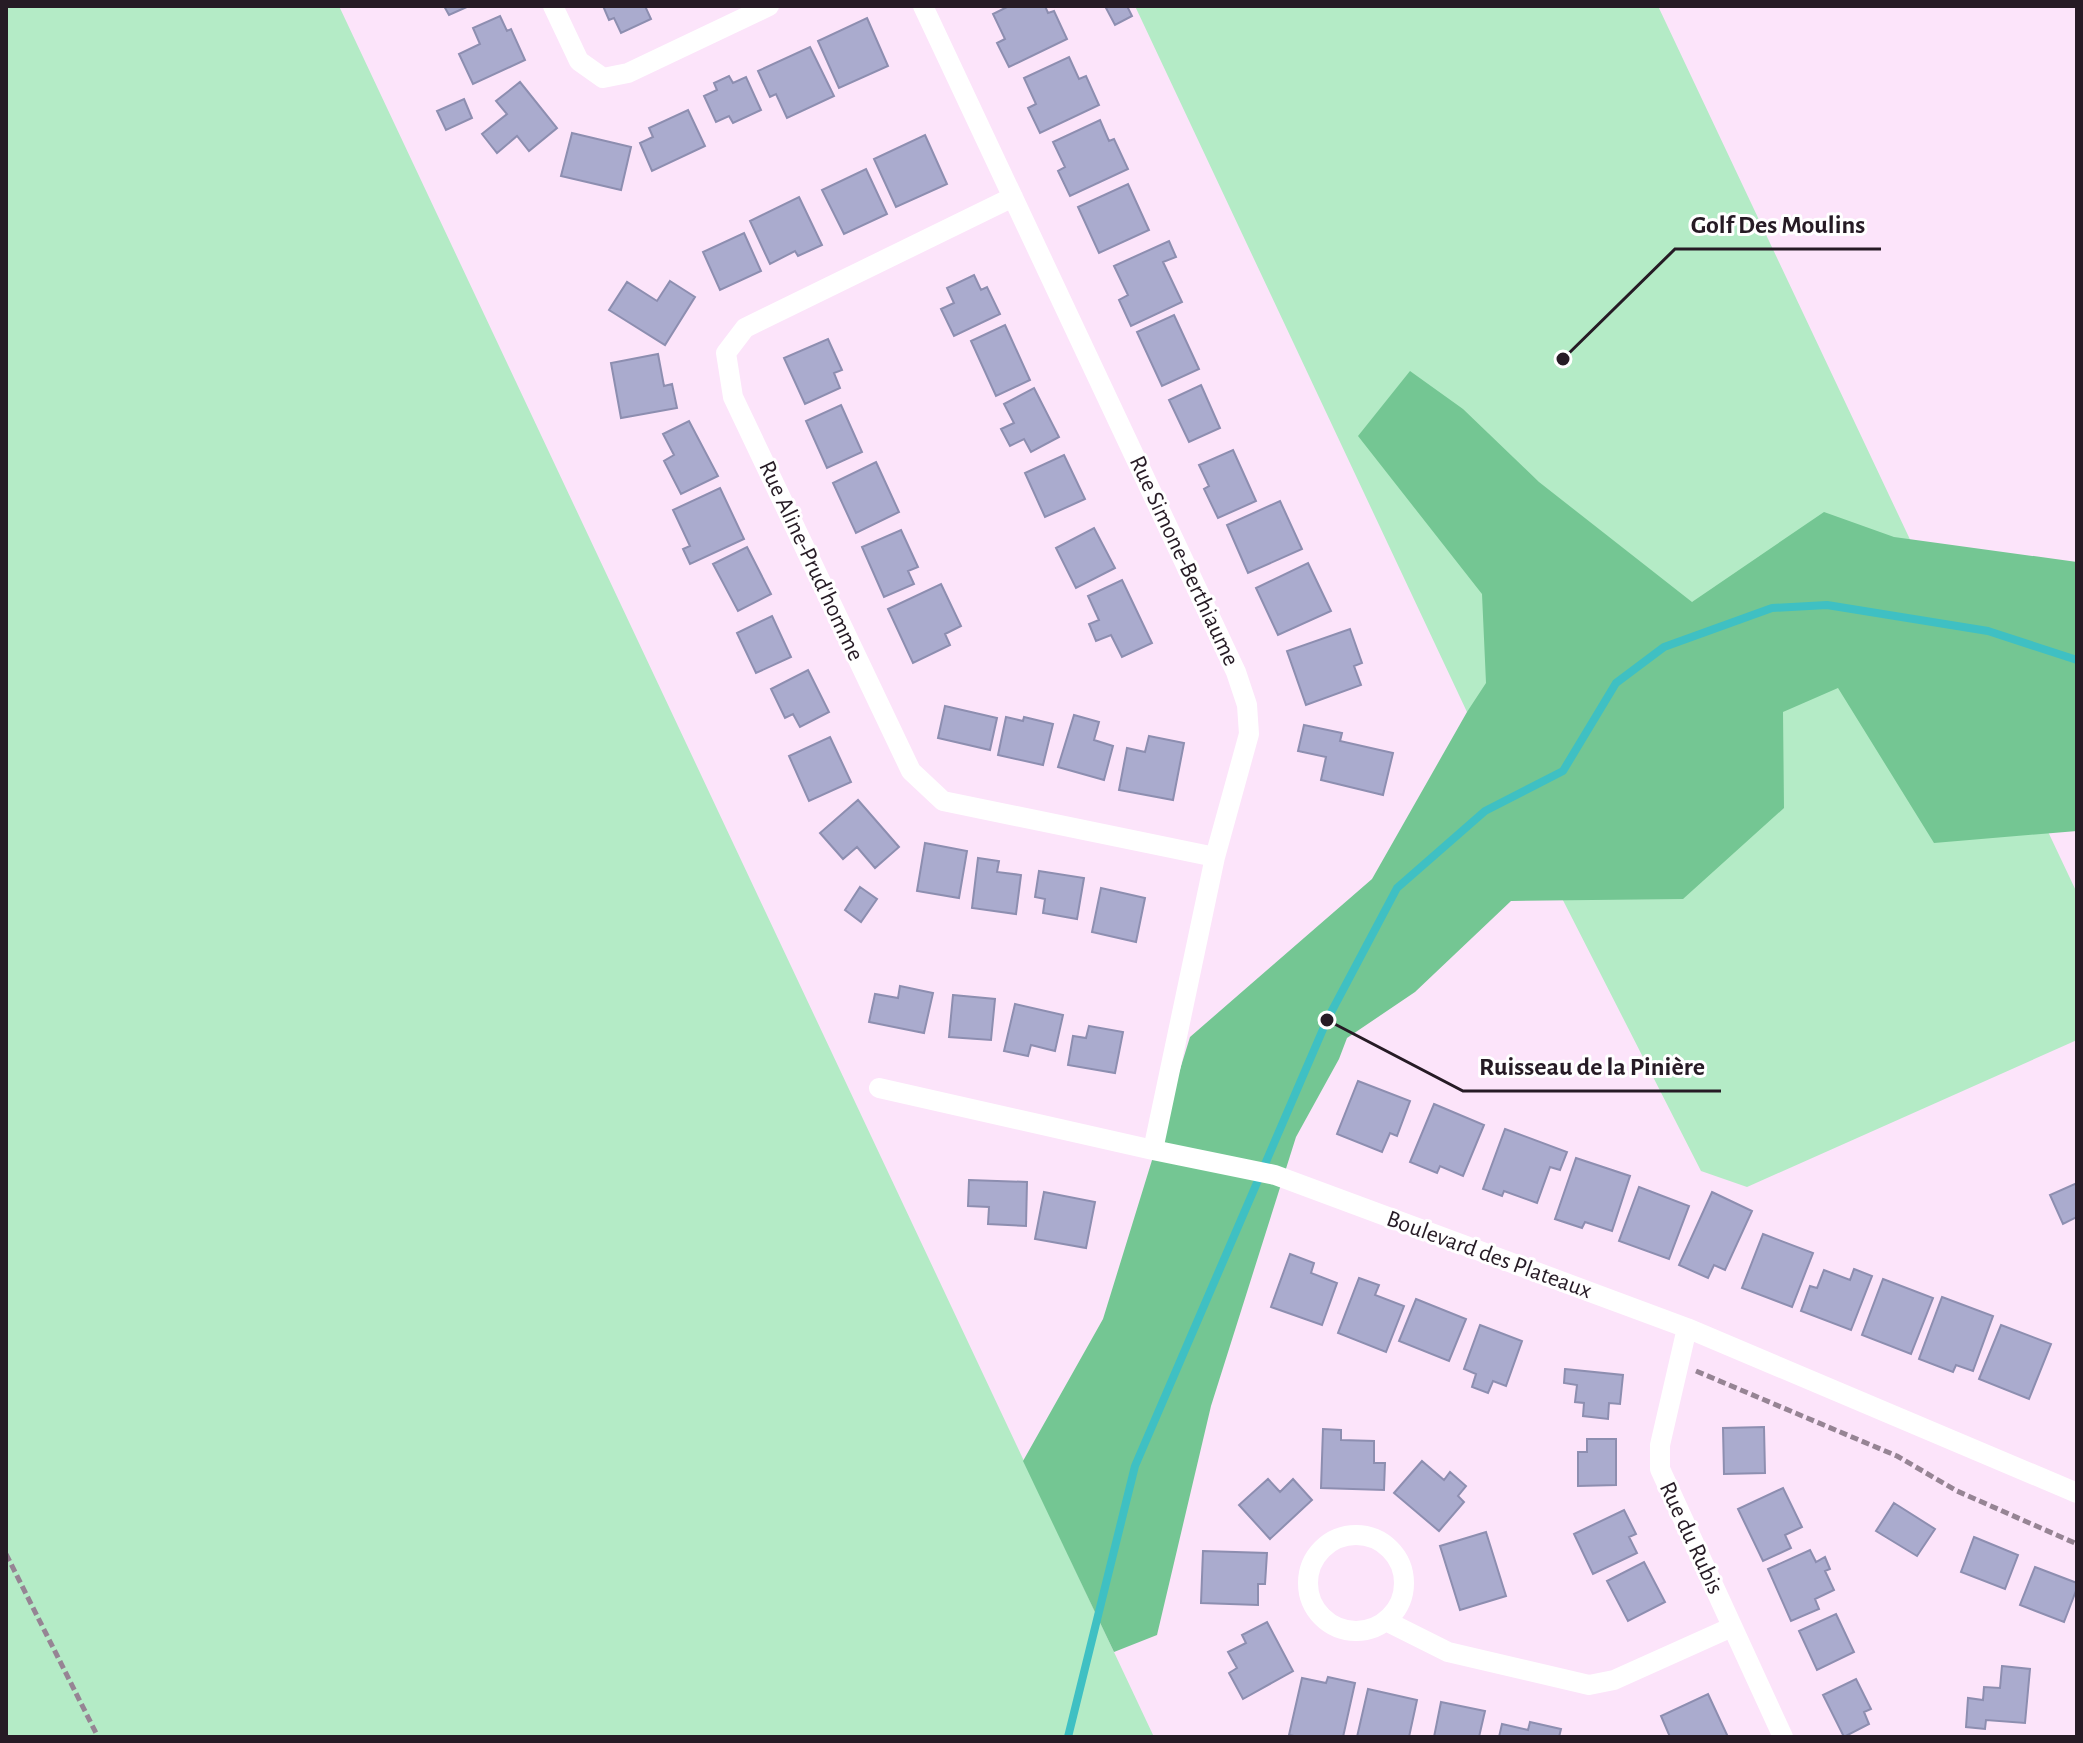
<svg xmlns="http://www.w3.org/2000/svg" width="2083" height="1743" viewBox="0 0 2083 1743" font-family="'Alegreya Sans',sans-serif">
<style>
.green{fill:#b4ebc6}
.forest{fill:#74c693}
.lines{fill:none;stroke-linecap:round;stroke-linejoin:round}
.stream{stroke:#3fc0c3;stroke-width:8}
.building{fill:#aaabce;stroke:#8d8eb0;stroke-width:2}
.path{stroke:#968494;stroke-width:5;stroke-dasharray:8 4;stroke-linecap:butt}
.street{stroke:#fff;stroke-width:20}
.labels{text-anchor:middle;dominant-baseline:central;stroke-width:6;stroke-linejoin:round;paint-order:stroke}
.street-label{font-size:24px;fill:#261b25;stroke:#fff}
.leader{fill:none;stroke:#261b25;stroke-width:3}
.callout-dot{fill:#261b25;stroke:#fff;stroke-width:3}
.callout-label{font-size:26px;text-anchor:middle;font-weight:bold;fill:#261b25;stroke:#fff;stroke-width:6;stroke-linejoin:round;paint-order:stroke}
</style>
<rect width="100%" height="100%" fill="#fce4fa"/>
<!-- green -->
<path class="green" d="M 6,6 L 339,6 L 1154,1737 L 6,1737 Z
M 1135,6 L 1658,6 L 2077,893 L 2077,1040 L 1747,1187 L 1701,1171 L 1467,712 Z"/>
<!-- forest -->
<path class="forest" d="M 1410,371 L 1463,409 L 1539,482 L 1692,602 L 1824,512 L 1894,537 L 2077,562 L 2077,831 L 1934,843 L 1838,688 L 1783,712 L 1784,808 L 1683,899 L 1511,901 L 1415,992 L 1347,1038 L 1339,1059 L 1296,1137 L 1211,1406 L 1157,1635 L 1114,1652 L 1023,1461 L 1103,1319 L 1190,1037 L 1372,879 L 1467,712 L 1486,683 L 1482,594 L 1358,436 Z"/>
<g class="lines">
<!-- stream -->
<path class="stream" d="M 1068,1737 L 1135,1466 L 1327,1020 L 1397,888 L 1485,811 L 1563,771 L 1616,683 L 1664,647 L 1772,608 L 1827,605 L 1988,631 L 2077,660"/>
</g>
<!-- building -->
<path class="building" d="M 444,6 L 469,6 L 449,15 Z
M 603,6 L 645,6 L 651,19 L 621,33 L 614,18 L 609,20 Z
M 1009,6 L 1045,6 L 1048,13 L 1054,11 L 1067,39 L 1009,67 L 997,43 L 1005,39 L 993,14 Z
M 1110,6 L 1127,6 L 1132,16 L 1115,25 L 1106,8 Z
M 500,16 L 507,31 L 511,29 L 525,60 L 473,84 L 459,54 L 480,44 L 473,28 Z
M 867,18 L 888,66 L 839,88 L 818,41 Z
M 810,47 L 834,96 L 787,118 L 776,94 L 770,97 L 758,71 Z
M 1069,57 L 1079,79 L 1086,76 L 1099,105 L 1040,133 L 1028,108 L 1036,104 L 1024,78 Z
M 729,76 L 733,83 L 746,77 L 761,110 L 733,123 L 729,116 L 716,122 L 704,96 L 717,90 L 714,83 Z
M 520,82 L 557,128 L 529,151 L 517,136 L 497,153 L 482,134 L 507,114 L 496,101 Z
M 464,99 L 472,118 L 446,130 L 437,111 Z
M 688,110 L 705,146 L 652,171 L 640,143 L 653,137 L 649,128 Z
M 1100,120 L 1109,141 L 1114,139 L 1128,169 L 1070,196 L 1058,171 L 1065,167 L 1053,142 Z
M 572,133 L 631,147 L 621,190 L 561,176 Z
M 925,135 L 947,184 L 896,207 L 874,159 Z
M 866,169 L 887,214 L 844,234 L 822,190 Z
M 1128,184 L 1149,230 L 1099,253 L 1078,207 Z
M 799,197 L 822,245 L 798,256 L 795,251 L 770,264 L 750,221 Z
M 744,233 L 761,271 L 720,290 L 703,252 Z
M 1169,241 L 1176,257 L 1163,262 L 1182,302 L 1131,326 L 1119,300 L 1128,295 L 1114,266 Z
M 974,275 L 981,290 L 987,287 L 1000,314 L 954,336 L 941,309 L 954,303 L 947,288 Z
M 670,281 L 695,297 L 665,345 L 609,310 L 627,282 L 657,301 Z
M 1174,315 L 1199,369 L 1162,386 L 1137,332 Z
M 1005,325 L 1030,380 L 996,396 L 971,341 Z
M 828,339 L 842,370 L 834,373 L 840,388 L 805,404 L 784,358 Z
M 658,354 L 664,386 L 672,384 L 677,408 L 621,418 L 611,363 Z
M 1201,385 L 1220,428 L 1189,442 L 1169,400 Z
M 1034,388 L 1059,437 L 1031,452 L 1024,439 L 1010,446 L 1001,429 L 1014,423 L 1004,404 Z
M 841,405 L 862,452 L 827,468 L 806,421 Z
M 689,421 L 718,476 L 681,494 L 664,461 L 674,455 L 663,434 Z
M 1233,450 L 1256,501 L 1218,518 L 1204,489 L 1209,486 L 1199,465 Z
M 1064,455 L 1085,499 L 1045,517 L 1025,473 Z
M 876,462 L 899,512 L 856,533 L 833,483 Z
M 720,488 L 744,539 L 690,564 L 683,549 L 690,546 L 673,510 Z
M 1280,501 L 1302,549 L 1248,573 L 1227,525 Z
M 1094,528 L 1115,568 L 1076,588 L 1056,548 Z
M 901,530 L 918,567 L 908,571 L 914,584 L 884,597 L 862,547 Z
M 747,547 L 771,594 L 738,611 L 713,564 Z
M 1308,563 L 1331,611 L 1278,635 L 1256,588 Z
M 1122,580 L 1152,643 L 1122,657 L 1111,635 L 1096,641 L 1089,624 L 1099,620 L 1088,596 Z
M 941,584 L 961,626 L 945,634 L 950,645 L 913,663 L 888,609 Z
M 772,616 L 791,657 L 756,673 L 737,633 Z
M 1350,629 L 1362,663 L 1354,666 L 1361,685 L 1306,705 L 1287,651 Z
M 808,670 L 829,712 L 800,727 L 793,714 L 785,718 L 771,689 Z
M 945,706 L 997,718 L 990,750 L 938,738 Z
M 1074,715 L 1099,722 L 1094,740 L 1113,746 L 1104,780 L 1058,767 Z
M 1006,717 L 1023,721 L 1024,717 L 1053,724 L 1043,765 L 998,755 Z
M 1304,725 L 1342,733 L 1340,741 L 1393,753 L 1383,795 L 1321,780 L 1326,757 L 1298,751 Z
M 1149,736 L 1184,743 L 1173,800 L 1119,790 L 1127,748 L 1145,752 Z
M 830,737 L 851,782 L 809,801 L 789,756 Z
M 858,800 L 899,847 L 875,868 L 857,847 L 843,859 L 820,833 Z
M 925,843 L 967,851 L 959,898 L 917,891 Z
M 978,858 L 999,861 L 997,872 L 1021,875 L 1016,914 L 972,908 Z
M 1039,871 L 1084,878 L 1077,919 L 1043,913 L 1045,899 L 1035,897 Z
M 860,887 L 877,899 L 861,922 L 845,910 Z
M 1101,888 L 1145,898 L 1136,942 L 1092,932 Z
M 900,986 L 933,993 L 924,1033 L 869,1022 L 875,994 L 898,998 Z
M 953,995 L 995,999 L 991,1040 L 949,1037 Z
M 1015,1004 L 1063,1015 L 1055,1051 L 1031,1045 L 1028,1056 L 1004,1051 Z
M 1089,1026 L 1123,1032 L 1115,1073 L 1068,1065 L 1073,1036 L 1086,1038 Z
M 1358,1081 L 1410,1101 L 1397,1136 L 1390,1133 L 1382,1152 L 1337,1134 Z
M 1434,1104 L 1484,1125 L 1463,1176 L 1440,1166 L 1437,1173 L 1410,1162 Z
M 1505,1129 L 1567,1152 L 1560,1170 L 1550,1167 L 1537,1203 L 1504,1191 L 1502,1196 L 1483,1189 Z
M 1576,1158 L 1630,1176 L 1612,1231 L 1585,1222 L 1582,1228 L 1555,1219 Z
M 969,1180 L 1027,1182 L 1026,1226 L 988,1224 L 989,1207 L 968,1206 Z
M 2077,1183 L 2077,1217 L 2063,1224 L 2050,1195 Z
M 1639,1187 L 1689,1206 L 1669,1259 L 1619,1241 Z
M 1044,1192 L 1095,1202 L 1086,1248 L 1035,1239 Z
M 1712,1192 L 1752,1211 L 1725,1270 L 1714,1265 L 1708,1278 L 1679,1265 Z
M 1763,1234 L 1813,1253 L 1792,1307 L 1742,1288 Z
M 1290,1254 L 1314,1263 L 1311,1273 L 1337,1283 L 1322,1325 L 1271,1307 Z
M 1854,1269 L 1872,1276 L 1851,1330 L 1801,1311 L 1810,1286 L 1817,1288 L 1824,1270 L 1850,1280 Z
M 1359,1278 L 1379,1285 L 1375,1295 L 1404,1306 L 1386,1352 L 1338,1333 Z
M 1883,1279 L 1933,1298 L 1911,1354 L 1862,1335 Z
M 1942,1297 L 1993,1316 L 1973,1371 L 1956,1365 L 1953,1372 L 1919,1359 Z
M 1416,1299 L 1466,1319 L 1449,1361 L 1399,1341 Z
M 1480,1325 L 1522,1341 L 1506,1386 L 1493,1381 L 1488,1393 L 1472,1387 L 1476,1374 L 1464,1369 Z
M 2001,1325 L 2051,1344 L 2029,1399 L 1979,1379 Z
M 1565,1369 L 1623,1375 L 1620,1404 L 1609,1403 L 1608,1419 L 1583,1416 L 1584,1403 L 1575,1402 L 1577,1385 L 1564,1383 Z
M 1764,1427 L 1765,1473 L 1724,1474 L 1723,1428 Z
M 1323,1429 L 1341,1430 L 1341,1440 L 1374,1441 L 1374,1463 L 1385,1463 L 1384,1490 L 1321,1488 Z
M 1587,1439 L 1616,1439 L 1616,1485 L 1578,1486 L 1578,1452 L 1587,1452 Z
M 1422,1461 L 1444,1480 L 1450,1472 L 1466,1486 L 1458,1496 L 1464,1502 L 1439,1531 L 1394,1493 Z
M 1268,1479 L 1280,1492 L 1293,1479 L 1312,1500 L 1270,1539 L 1239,1505 Z
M 1783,1488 L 1802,1527 L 1785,1535 L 1791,1548 L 1763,1561 L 1738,1509 Z
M 1894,1503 L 1935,1529 L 1917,1556 L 1876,1531 Z
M 1624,1510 L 1636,1534 L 1629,1537 L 1637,1553 L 1593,1574 L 1574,1534 Z
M 1486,1532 L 1506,1596 L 1460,1610 L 1440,1546 Z
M 1974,1537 L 2018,1555 L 2005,1589 L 1961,1572 Z
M 1810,1550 L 1816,1562 L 1825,1557 L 1830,1569 L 1825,1571 L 1834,1590 L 1815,1599 L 1819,1609 L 1791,1621 L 1768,1569 Z
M 1203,1551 L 1267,1553 L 1265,1584 L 1258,1584 L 1258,1605 L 1201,1603 Z
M 1644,1562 L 1665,1602 L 1628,1621 L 1607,1581 Z
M 2035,1567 L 2077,1583 L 2077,1588 L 2064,1622 L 2020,1605 Z
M 1836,1614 L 1854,1652 L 1817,1670 L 1799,1631 Z
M 1267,1622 L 1293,1671 L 1243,1699 L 1229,1673 L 1237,1668 L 1228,1652 L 1246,1643 L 1242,1635 Z
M 2002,1666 L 2030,1669 L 2025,1723 L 1986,1720 L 1985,1729 L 1966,1727 L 1968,1698 L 1983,1700 L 1984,1687 L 2000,1688 Z
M 1328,1677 L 1355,1683 L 1343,1737 L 1299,1737 L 1289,1735 L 1302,1678 L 1326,1683 Z
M 1856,1679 L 1871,1709 L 1864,1712 L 1869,1724 L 1844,1737 L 1823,1695 Z
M 1368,1689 L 1417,1700 L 1409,1737 L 1357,1737 Z
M 1708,1694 L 1728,1737 L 1670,1737 L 1661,1716 Z
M 1441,1702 L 1485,1711 L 1479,1737 L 1434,1737 Z
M 1530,1722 L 1561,1729 L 1559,1737 L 1499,1737 L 1502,1724 L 1528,1730 Z"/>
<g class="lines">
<!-- path -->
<path class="path" d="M 1696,1371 L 1897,1456 L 1957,1491 L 2077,1544
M 6,1554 L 98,1737"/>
<!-- street -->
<path class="street" d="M 553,6 L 579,61 L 603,78 L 628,73 L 769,6
M 923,6 L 1236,672 L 1247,705 L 1249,734 L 1215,857 L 1153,1150
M 1013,197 L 745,328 L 726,353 L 733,397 L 911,771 L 943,801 L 1215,857
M 879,1088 L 1153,1150 L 1275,1175 L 1687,1328 L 2077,1493
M 1687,1328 L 1660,1445 L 1660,1469 L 1783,1737
M1308 1583a48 48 0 1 1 96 0a48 48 0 1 1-96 0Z
M 1386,1621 L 1448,1652 L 1589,1685 L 1614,1680 L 1732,1627"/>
</g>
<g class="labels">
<!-- street labels -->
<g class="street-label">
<text transform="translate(811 561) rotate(65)">Rue Aline-Prud'homme</text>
<text transform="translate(1184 561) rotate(65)">Rue Simone-Berthiaume</text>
<text transform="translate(1489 1255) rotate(20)">Boulevard des Plateaux</text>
<text transform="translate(1691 1538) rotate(65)">Rue du Rubis</text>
</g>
</g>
<!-- callouts -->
<path class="leader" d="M1563 359L1675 249H1881M1327 1020L1463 1091H1721"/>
<g class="callout-dot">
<circle cx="1563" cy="359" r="8"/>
<circle cx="1327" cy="1020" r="8"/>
</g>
<g class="callout-label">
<text x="1778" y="233">Golf Des Moulins</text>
<text x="1592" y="1075">Ruisseau de la Pinière</text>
</g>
<!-- border -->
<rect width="2083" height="1743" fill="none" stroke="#261b25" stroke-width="16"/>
</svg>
